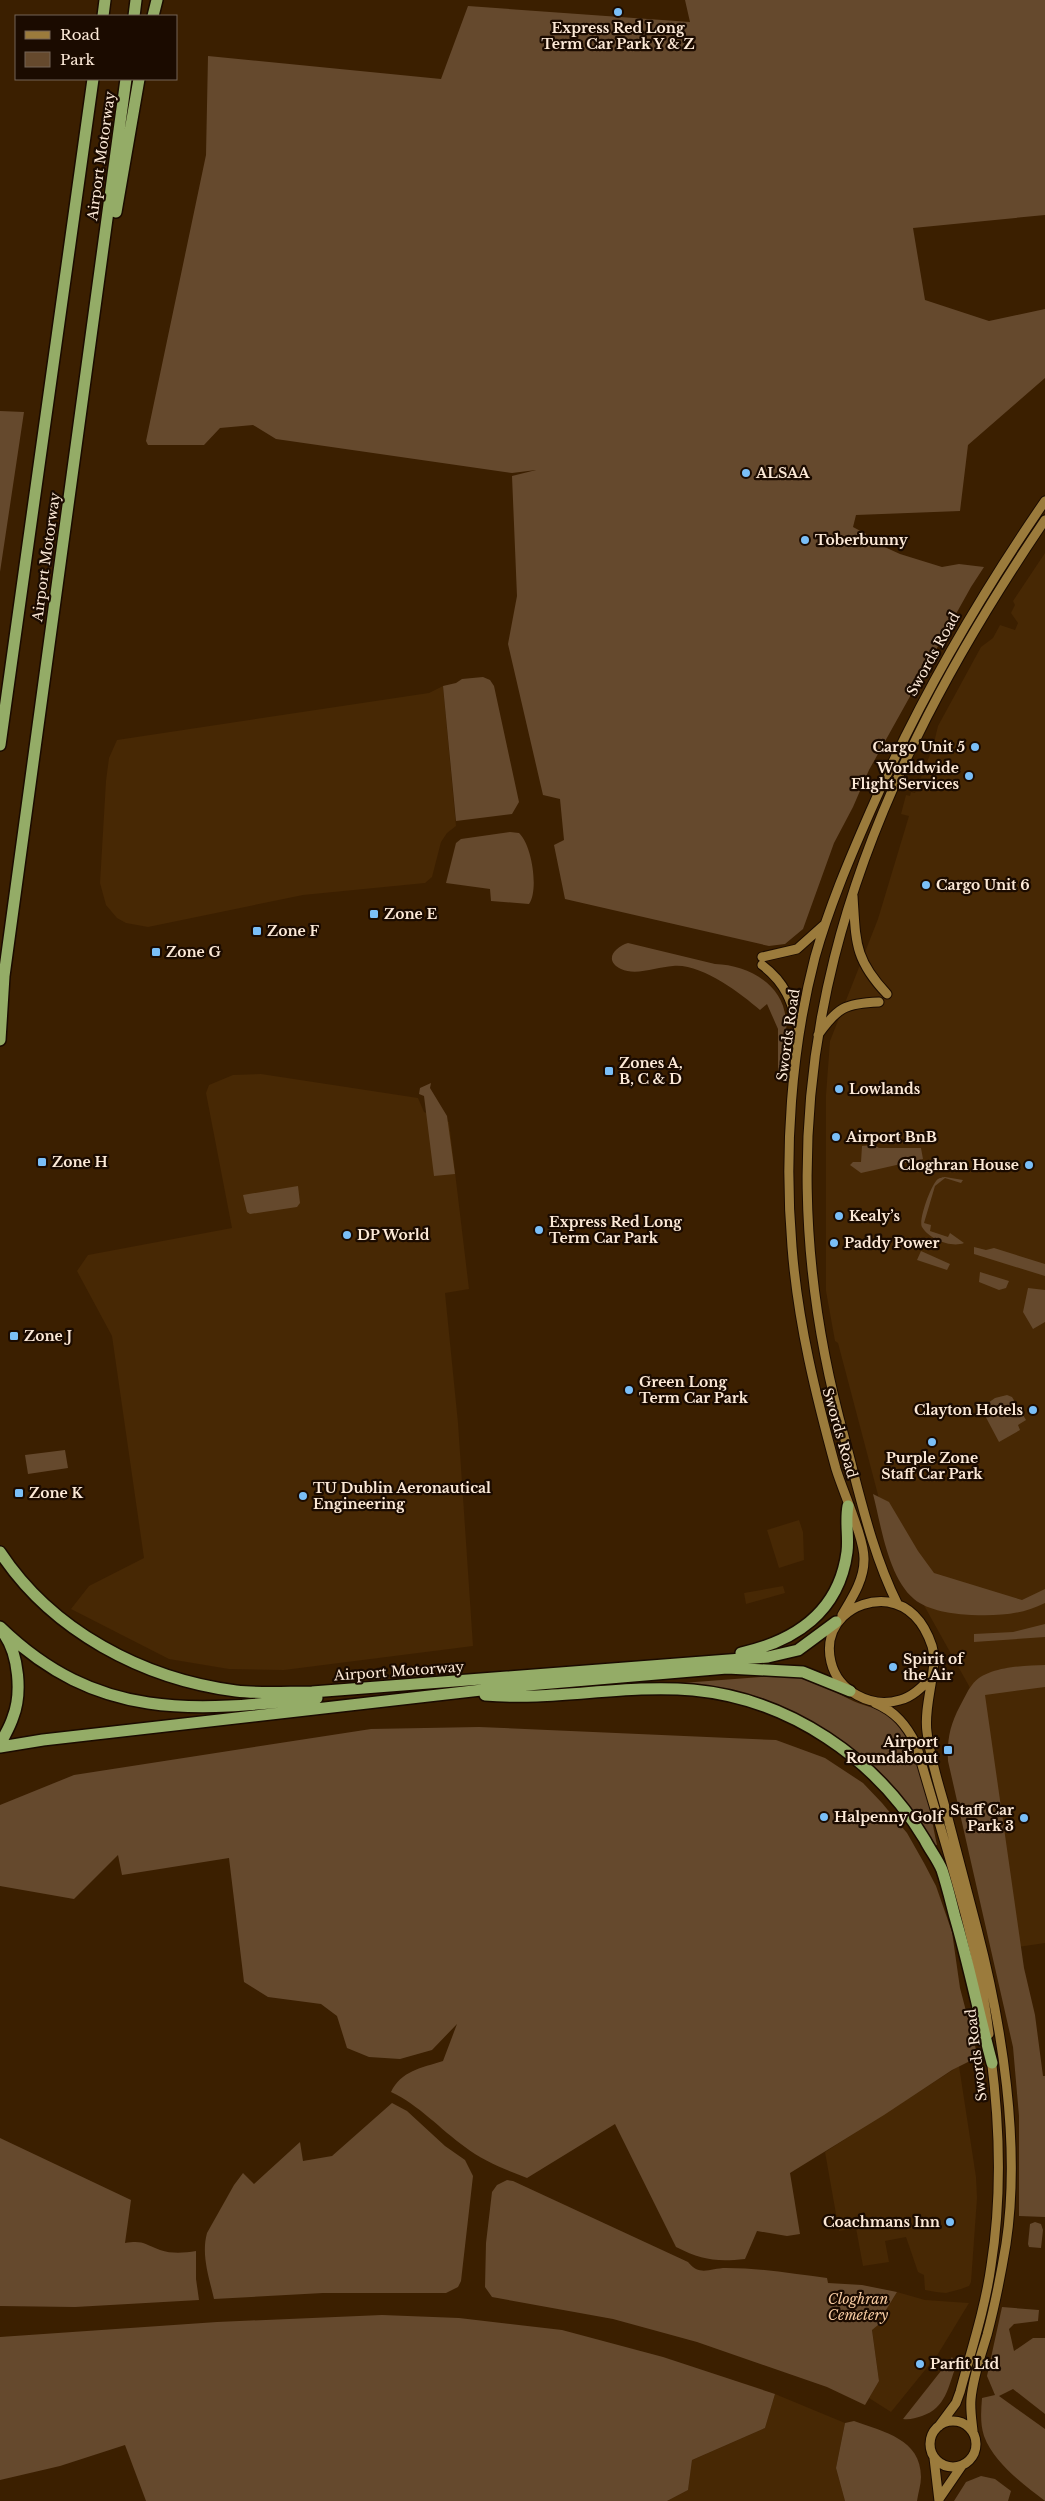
<svg xmlns="http://www.w3.org/2000/svg" width="1045" height="2501" viewBox="0 0 1045 2501" font-family="'Libre Baskerville',serif">
<style>
.built{fill:#472804}
.green{fill:#65492d}
.lines{fill:none;stroke-linecap:round;stroke-linejoin:round}
.secondary-casing{stroke:#1b0b00;stroke-width:11}
.motorway-casing{stroke:#1b0b00;stroke-width:14}
.secondary{stroke:#9b7b3c;stroke-width:9}
.motorway{stroke:#94ac67;stroke-width:11}
.poi-dot{fill:#7abff8;stroke:#1b0b00;stroke-width:2}
.labels{text-anchor:middle;dominant-baseline:central;stroke-width:4.5;stroke-linejoin:round;paint-order:stroke}
.poi-label{font-size:14px;font-weight:bold;fill:#fce9d7;stroke:#1b0b00;text-anchor:start}
.street-label{font-size:14px;fill:#fce9d7;stroke:#1b0b00}
.park-label{font-size:14px;font-style:italic;fill:#f7cba1;stroke:#1b0b00}
</style>
<rect width="100%" height="100%" fill="#3b1f00"/>
<!-- built -->
<path class="built" d="M 1045,553 L 1045,1943 L 1018,1947 L 999,1862 L 969,1686 L 892,1548 L 838,1343 L 835,1341 L 826,1291 L 826,1095 L 830,1041 L 878,919 L 909,816 L 901,814 L 906,795 L 910,796 L 911,792 L 915,793 L 933,747 L 938,726 L 981,647 L 993,638 L 1000,625 L 1015,630 L 1018,623 L 1011,613 L 1015,605 L 1013,601 Z
M 443,686 L 456,826 L 447,833 L 441,842 L 432,877 L 425,883 L 303,895 L 148,927 L 126,923 L 117,918 L 106,905 L 100,883 L 106,781 L 109,758 L 117,740 L 429,693 Z
M 261,1074 L 418,1098 L 424,1112 L 449,1122 L 469,1289 L 445,1293 L 458,1423 L 473,1646 L 284,1670 L 229,1669 L 169,1659 L 71,1609 L 89,1586 L 144,1558 L 112,1336 L 77,1271 L 88,1255 L 232,1228 L 206,1093 L 209,1085 L 233,1075 Z
M 799,1520 L 803,1532 L 804,1560 L 779,1568 L 767,1530 Z
M 783,1586 L 785,1593 L 746,1604 L 744,1593 Z
M 959,2066 L 976,2177 L 977,2198 L 971,2282 L 969,2286 L 961,2289 L 946,2293 L 936,2292 L 925,2290 L 924,2275 L 918,2272 L 906,2237 L 885,2241 L 889,2262 L 863,2266 L 856,2228 L 839,2231 L 825,2152 Z
M 897,2292 L 925,2300 L 969,2303 L 938,2354 L 891,2412 L 869,2398 L 879,2381 L 872,2329 L 880,2315 L 886,2310 Z
M 775,2394 L 845,2423 L 836,2468 L 845,2501 L 667,2501 L 688,2490 L 692,2460 L 765,2428 Z"/>
<!-- green -->
<path class="green" d="M 685,0 L 1045,0 L 1045,215 L 913,228 L 925,300 L 989,321 L 1045,309 L 1045,378 L 968,445 L 960,511 L 856,515 L 853,527 L 866,534 L 867,539 L 900,554 L 942,567 L 959,564 L 984,567 L 971,587 L 869,770 L 853,807 L 834,843 L 803,929 L 785,944 L 769,946 L 565,899 L 554,845 L 564,840 L 560,799 L 543,795 L 508,644 L 517,596 L 512,476 L 536,470 L 512,473 L 276,439 L 253,425 L 220,428 L 204,445 L 148,445 L 146,441 L 206,155 L 208,56 L 441,79 L 468,6 L 690,22 Z
M 0,411 L 24,412 L 0,572 Z
M 483,677 L 490,680 L 494,686 L 519,802 L 512,814 L 456,821 L 443,686 L 456,683 L 462,679 Z
M 510,832 L 519,833 C 532,845 539,890 529,904 L 491,901 L 490,889 L 446,883 L 456,843 L 461,839 Z
M 628,943 L 715,964 C 748,965 784,984 786,1021 C 788,1040 780,1063 778,1082 L 778,1029 L 767,1004 L 760,1010 C 740,993 701,963 673,966 C 657,967 636,976 621,969 C 603,960 615,947 628,943 Z
M 431,1083 L 430,1088 L 447,1116 L 455,1174 L 434,1176 L 424,1096 L 419,1094 L 420,1088 Z
M 874,1145 L 879,1148 L 921,1148 L 923,1159 L 861,1173 L 850,1165 L 853,1162 L 861,1162 L 862,1146 Z
M 945,1177 L 963,1180 L 961,1183 L 945,1178 L 935,1186 L 924,1223 L 931,1225 L 930,1231 L 948,1237 L 950,1233 L 964,1243 C 951,1248 929,1239 922,1227 C 918,1221 931,1184 938,1179 C 939,1178 944,1177 945,1177 Z
M 298,1186 L 300,1203 L 297,1207 L 250,1214 L 247,1212 L 243,1195 Z
M 974,1247 L 986,1250 L 994,1248 L 1045,1264 L 1045,1276 L 974,1254 Z
M 921,1251 L 950,1264 L 947,1270 L 917,1260 Z
M 980,1272 L 1009,1281 L 1006,1288 L 999,1290 L 979,1282 Z
M 1028,1288 L 1045,1290 L 1045,1322 L 1033,1329 L 1023,1312 Z
M 1007,1395 L 1012,1397 L 1026,1420 L 1018,1425 L 1020,1430 L 999,1442 L 981,1408 L 995,1398 Z
M 65,1450 L 68,1468 L 28,1474 L 25,1455 Z
M 873,1494 L 889,1502 L 918,1551 L 934,1573 L 1022,1600 L 1045,1589 L 1045,1603 C 1021,1615 998,1616 971,1615 C 954,1614 928,1611 914,1599 C 888,1577 881,1525 873,1494 Z
M 1045,1624 L 1045,1637 L 974,1642 L 974,1634 L 1013,1632 Z
M 1045,1665 L 1045,1687 L 985,1695 L 1024,1968 L 1035,2015 L 1043,2076 L 1045,2076 L 1045,2217 L 1019,2216 L 1019,2116 L 1013,2047 L 948,1761 C 947,1739 950,1725 960,1706 C 964,1699 967,1691 972,1685 C 986,1666 1024,1666 1045,1665 Z
M 786,1675 C 810,1677 828,1688 849,1699 C 861,1706 878,1707 888,1715 C 922,1741 928,1805 937,1845 L 935,1845 L 915,1815 L 810,1723 L 683,1687 L 682,1683 Z
M 479,1727 L 776,1740 L 825,1758 L 863,1783 L 882,1803 L 907,1833 L 924,1863 L 936,1886 L 952,1932 L 960,1988 L 978,2057 L 952,2070 L 884,2115 L 790,2173 L 800,2234 L 787,2236 L 757,2231 L 745,2259 C 716,2262 702,2260 676,2247 L 615,2124 L 527,2178 C 506,2170 483,2161 465,2147 C 440,2129 419,2105 391,2092 C 401,2071 421,2068 443,2061 L 457,2024 L 432,2050 L 400,2059 L 369,2057 L 347,2048 L 337,2016 L 321,2004 L 268,1997 L 244,1982 L 229,1858 L 122,1875 L 118,1855 L 74,1899 L 0,1886 L 0,1805 L 74,1775 L 371,1729 Z
M 392,2103 L 407,2111 L 445,2146 L 465,2160 L 473,2176 L 461,2281 L 458,2287 L 446,2293 L 323,2293 L 214,2299 C 209,2277 201,2255 207,2233 L 234,2185 L 243,2173 L 254,2184 L 300,2142 L 303,2161 L 332,2156 Z
M 0,2138 L 131,2200 L 125,2243 C 143,2240 144,2244 160,2250 C 172,2254 184,2253 196,2251 L 196,2279 L 199,2300 L 75,2307 L 0,2306 Z
M 507,2180 L 513,2181 L 688,2262 C 700,2277 710,2268 726,2268 C 761,2268 794,2274 827,2278 L 828,2283 L 862,2285 L 897,2292 L 886,2310 L 880,2315 L 878,2325 L 872,2330 L 879,2381 L 865,2405 L 827,2387 L 697,2342 L 613,2319 L 492,2297 L 485,2287 L 486,2243 L 492,2192 L 497,2185 Z
M 1035,2222 L 1041,2224 L 1043,2230 L 1041,2248 L 1029,2247 L 1028,2244 L 1030,2224 Z
M 1002,2307 L 1039,2310 L 1038,2321 L 1014,2324 L 1009,2329 L 1014,2351 L 1033,2338 L 1045,2338 L 1045,2414 L 1013,2389 L 999,2396 L 1045,2429 L 1045,2501 C 1023,2484 994,2463 984,2436 C 980,2424 981,2411 982,2398 L 995,2395 L 987,2376 Z
M 382,2315 L 459,2318 L 562,2330 L 663,2357 L 775,2394 L 765,2428 L 692,2460 L 688,2490 L 667,2501 L 146,2501 L 125,2445 L 60,2466 L 0,2480 L 0,2337 L 217,2322 Z
M 952,2357 L 956,2366 C 948,2387 946,2408 922,2416 C 915,2418 910,2420 903,2419 Z
M 854,2421 C 884,2432 921,2439 921,2477 C 921,2485 918,2493 917,2501 L 845,2501 L 836,2468 L 845,2423 Z
M 981,2476 L 995,2479 L 1011,2491 L 1008,2501 L 954,2501 L 966,2482 Z"/>
<g class="lines">
<!-- secondary casing -->
<g class="secondary-casing">
<path id="secondary" d="M 853,896 C 856,942 854,959 887,994
M 762,957 L 797,949 L 825,924
M 762,965 C 786,983 792,1002 799,1030
M 818,1035 C 837,1008 845,1003 879,1002
M 898,1605 C 872,1553 860,1496 845,1440 C 747,1089 848,811 1045,520
M 842,1615 C 852,1598 864,1580 864,1560 C 865,1540 843,1492 836,1469 C 816,1396 798,1324 792,1247 C 784,1153 791,1049 815,957 C 829,907 849,860 870,812 C 918,702 977,600 1045,501
M 931,1678 C 921,1688 912,1697 900,1700 C 871,1709 838,1691 831,1662 C 822,1625 853,1598 888,1602 C 912,1606 925,1625 932,1646 C 939,1668 923,1704 927,1732 C 930,1758 938,1782 945,1807 C 956,1848 966,1888 977,1929 C 1002,2025 1021,2145 1006,2244 C 1001,2274 995,2305 987,2335 C 981,2355 973,2377 971,2399 C 970,2410 972,2421 973,2431
M 875,1703 C 896,1712 906,1725 916,1744 C 943,1840 977,1935 989,2034
M930 2444a23 23 0 1 1 46 0a23 23 0 1 1-46 0Z
M 939,2426 L 956,2403 L 960,2392 C 971,2351 985,2309 991,2266 C 1002,2197 1000,2127 991,2057
M 934,2458 L 939,2501
M 939,2499 L 961,2467"/>
</g>
<!-- motorway casing -->
<g class="motorway-casing">
<path id="motorway" d="M 103,16 L 105,0
M 134,16 L 136,0
M 153,16 L 157,0
M 116,212 L 139,79
M 0,745 L 93,79
M 0,1040 L 4,976 L 126,79
M 0,1552 C 52,1631 143,1679 236,1691 C 261,1694 287,1692 312,1692 L 768,1657 L 798,1650 L 836,1622
M 0,1627 C 97,1721 193,1712 317,1698
M 741,1653 C 795,1641 839,1612 847,1552 C 849,1537 845,1522 848,1506
M 485,1695 C 554,1701 624,1684 693,1690 C 789,1699 876,1758 925,1840 C 930,1850 938,1860 942,1870 C 947,1885 951,1902 955,1917 C 969,1965 979,2015 992,2063
M 0,1745 C 4,1736 10,1727 13,1717 C 22,1694 19,1655 4,1634
M 0,1747 L 43,1740 L 516,1686 L 727,1668 L 803,1672 L 850,1691"/>
</g>
<!-- secondary -->
<use href="#secondary" class="secondary"/>
<!-- motorway -->
<use href="#motorway" class="motorway"/>
</g>
<!-- markers -->
<g class="poi-dot">
<circle cx="618" cy="12" r="5"/>
<circle cx="746" cy="473" r="5"/>
<circle cx="805" cy="540" r="5"/>
<circle cx="975" cy="747" r="5"/>
<circle cx="969" cy="776" r="5"/>
<circle cx="926" cy="885" r="5"/>
<rect x="369" y="909" width="10" height="10" rx="2.5"/>
<rect x="252" y="926" width="10" height="10" rx="2.5"/>
<rect x="151" y="947" width="10" height="10" rx="2.5"/>
<rect x="604" y="1066" width="10" height="10" rx="2.5"/>
<circle cx="839" cy="1089" r="5"/>
<circle cx="836" cy="1137" r="5"/>
<rect x="37" y="1157" width="10" height="10" rx="2.5"/>
<circle cx="1029" cy="1165" r="5"/>
<circle cx="839" cy="1216" r="5"/>
<circle cx="539" cy="1230" r="5"/>
<circle cx="347" cy="1235" r="5"/>
<circle cx="834" cy="1243" r="5"/>
<rect x="9" y="1331" width="10" height="10" rx="2.5"/>
<circle cx="629" cy="1390" r="5"/>
<circle cx="1033" cy="1410" r="5"/>
<circle cx="932" cy="1442" r="5"/>
<rect x="14" y="1488" width="10" height="10" rx="2.5"/>
<circle cx="303" cy="1496" r="5"/>
<circle cx="893" cy="1667" r="5"/>
<rect x="943" y="1745" width="10" height="10" rx="2.5"/>
<circle cx="824" cy="1817" r="5"/>
<circle cx="1024" cy="1818" r="5"/>
<circle cx="950" cy="2222" r="5"/>
<circle cx="920" cy="2364" r="5"/>
</g>
<g class="labels">
<!-- poi labels -->
<g class="poi-label">
<text x="618" y="28" text-anchor="middle">Express Red Long<tspan x="618" dy="16">Term Car Park Y &amp; Z</tspan></text>
<text x="756" y="473">ALSAA</text>
<text x="815" y="540">Toberbunny</text>
<text x="965" y="747" text-anchor="end">Cargo Unit 5</text>
<text x="959" y="768" text-anchor="end">Worldwide<tspan x="959" dy="16">Flight Services</tspan></text>
<text x="936" y="885">Cargo Unit 6</text>
<text x="384" y="914">Zone E</text>
<text x="267" y="931">Zone F</text>
<text x="166" y="952">Zone G</text>
<text x="619" y="1063">Zones A,<tspan x="619" dy="16">B, C &amp; D</tspan></text>
<text x="849" y="1089">Lowlands</text>
<text x="846" y="1137">Airport BnB</text>
<text x="52" y="1162">Zone H</text>
<text x="1019" y="1165" text-anchor="end">Cloghran House</text>
<text x="849" y="1216">Kealy’s</text>
<text x="549" y="1222">Express Red Long<tspan x="549" dy="16">Term Car Park</tspan></text>
<text x="357" y="1235">DP World</text>
<text x="844" y="1243">Paddy Power</text>
<text x="24" y="1336">Zone J</text>
<text x="639" y="1382">Green Long<tspan x="639" dy="16">Term Car Park</tspan></text>
<text x="1023" y="1410" text-anchor="end">Clayton Hotels</text>
<text x="932" y="1458" text-anchor="middle">Purple Zone<tspan x="932" dy="16">Staff Car Park</tspan></text>
<text x="313" y="1488">TU Dublin Aeronautical<tspan x="313" dy="16">Engineering</tspan></text>
<text x="29" y="1493">Zone K</text>
<text x="903" y="1659">Spirit of<tspan x="903" dy="16">the Air</tspan></text>
<text x="938" y="1742" text-anchor="end">Airport<tspan x="938" dy="16">Roundabout</tspan></text>
<text x="1014" y="1810" text-anchor="end">Staff Car<tspan x="1014" dy="16">Park 3</tspan></text>
<text x="834" y="1817">Halpenny Golf</text>
<text x="940" y="2222" text-anchor="end">Coachmans Inn</text>
<text x="930" y="2364">Parfit Ltd</text>
</g>
<!-- street labels -->
<g class="street-label">
<text transform="translate(101 156) rotate(-82)">Airport Motorway</text>
<text transform="translate(46 557) rotate(-82)">Airport Motorway</text>
<text transform="translate(933 654) rotate(-61)">Swords Road</text>
<text transform="translate(788 1035) rotate(-82)">Swords Road</text>
<text transform="translate(840 1433) rotate(74)">Swords Road</text>
<text transform="translate(399 1671) rotate(-4)">Airport Motorway</text>
<text transform="translate(976 2055) rotate(-97)">Swords Road</text>
</g>
<!-- park labels -->
<g class="park-label">
<text x="858" y="2299">Cloghran<tspan x="858" dy="16">Cemetery</tspan></text>
</g>
</g>
<!-- legend -->
<rect x="15" y="15" width="162" height="65" fill="#1b0b00" stroke="#756456"/>
<rect x="25" y="31" width="25" height="8" fill="#9b7b3c" stroke="#756456"/>
<text x="60" y="40" font-size="15" fill="#fce9d7">Road</text>
<rect x="25" y="52" width="25" height="15" fill="#65492d" stroke="#756456"/>
<text x="60" y="65" font-size="15" fill="#fce9d7">Park</text>
</svg>
